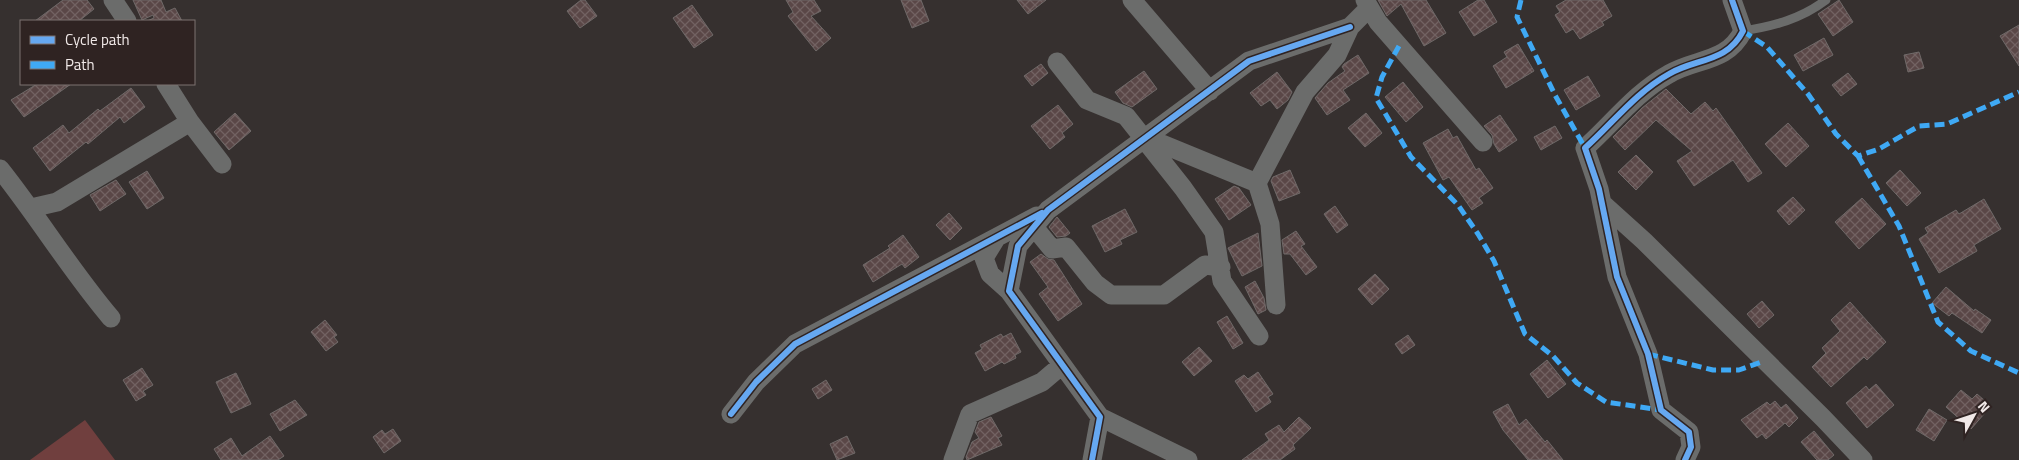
<svg xmlns="http://www.w3.org/2000/svg" width="2019" height="460" viewBox="0 0 2019 460" font-family="'Titillium Web',sans-serif">
<style>
.pitch{fill:#703f3e}
.building{fill:url(#building-cross-hatch);stroke:#6f6968}
.lines{fill:none;stroke-linecap:round;stroke-linejoin:round}
.service{stroke:#6b6c6b;stroke-width:9}
.minor{stroke:#6b6c6b;stroke-width:19}
.quiet{stroke:#3fa9f5;stroke-width:5;stroke-dasharray:10 5;stroke-linecap:butt}
.cycleway-casing{stroke:#2f2322;stroke-width:9}
.cycleway{stroke:#66a8f1;stroke-width:6}
</style>
<defs>
<pattern id="building-cross-hatch" width="8" height="8" patternUnits="userSpaceOnUse" patternTransform="scale(1.25)"><rect width="8" height="8" fill="#5a4747"/><path d="M0 0l8 8M0 8l8-8" fill="none" stroke="#726262"/></pattern>
</defs>
<rect width="100%" height="100%" fill="#36302f"/>
<!-- pitch -->
<path class="pitch" d="M 85,420 L 115,460 L 30,460 Z"/>
<!-- building -->
<path class="building" d="M 63,0 L 87,0 L 94,9 L 79,21 L 35,21 Z
M 133,0 L 161,0 L 166,12 L 175,8 L 182,21 L 147,21 L 154,18 L 153,15 L 142,20 Z
M 581,0 L 585,0 L 597,16 L 580,28 L 567,11 Z
M 786,0 L 814,0 L 821,11 L 811,16 L 831,38 L 816,51 L 788,16 L 793,12 Z
M 901,0 L 921,0 L 929,21 L 912,28 Z
M 1017,0 L 1046,0 L 1028,14 Z
M 1378,0 L 1426,0 L 1446,33 L 1424,46 L 1401,4 L 1387,16 Z
M 1478,0 L 1484,0 L 1497,22 L 1474,36 L 1459,12 Z
M 1566,0 L 1603,0 L 1612,16 L 1602,22 L 1604,25 L 1580,39 L 1573,29 L 1566,33 L 1555,15 L 1560,12 L 1556,6 Z
M 1839,0 L 1853,22 L 1833,36 L 1818,14 Z
M 692,5 L 713,35 L 694,48 L 673,18 Z
M 2019,25 L 2019,66 L 2000,36 Z
M 1824,38 L 1833,55 L 1803,71 L 1794,55 Z
M 1518,44 L 1534,71 L 1506,88 L 1493,66 L 1507,57 L 1504,52 Z
M 1919,52 L 1924,68 L 1908,72 L 1904,55 Z
M 1358,55 L 1369,73 L 1343,90 L 1350,100 L 1327,115 L 1315,98 L 1328,83 L 1345,71 L 1342,67 L 1344,64 Z
M 1041,64 L 1048,73 L 1032,86 L 1024,76 Z
M 1144,71 L 1157,89 L 1132,107 L 1123,103 L 1115,92 Z
M 1277,72 L 1292,92 L 1288,100 L 1277,109 L 1270,100 L 1261,106 L 1250,93 Z
M 1848,73 L 1857,84 L 1841,96 L 1832,85 Z
M 1588,76 L 1600,96 L 1576,110 L 1564,90 Z
M 1403,82 L 1423,107 L 1406,122 L 1385,97 Z
M 37,84 L 71,84 L 24,117 L 11,100 Z
M 131,88 L 145,107 L 124,123 L 120,117 L 88,144 L 86,142 L 50,171 L 33,148 L 63,125 L 69,133 L 98,109 L 100,111 Z
M 1666,89 L 1691,114 L 1705,102 L 1713,111 L 1716,108 L 1762,173 L 1748,182 L 1733,160 L 1694,186 L 1677,161 L 1692,151 L 1656,120 L 1625,150 L 1613,137 L 1642,108 Z
M 1058,105 L 1073,124 L 1062,133 L 1065,137 L 1050,149 L 1031,126 Z
M 235,113 L 251,131 L 229,150 L 214,132 Z
M 1366,113 L 1382,133 L 1365,147 L 1348,128 Z
M 1500,115 L 1517,140 L 1499,152 L 1494,144 L 1492,135 L 1484,126 Z
M 1788,123 L 1809,146 L 1786,167 L 1765,144 Z
M 1555,126 L 1562,138 L 1541,150 L 1534,137 Z
M 1448,129 L 1453,138 L 1457,136 L 1476,170 L 1479,168 L 1493,188 L 1479,198 L 1483,203 L 1472,210 L 1449,177 L 1443,180 L 1423,143 Z
M 1636,155 L 1653,172 L 1636,190 L 1618,172 Z
M 1290,170 L 1300,193 L 1279,201 L 1271,181 L 1273,177 Z
M 1900,170 L 1921,193 L 1907,206 L 1886,183 Z
M 147,171 L 164,198 L 147,209 L 129,182 Z
M 116,180 L 126,194 L 100,211 L 90,195 Z
M 1234,186 L 1239,188 L 1251,205 L 1229,220 L 1215,199 Z
M 1793,197 L 1805,210 L 1789,225 L 1777,211 Z
M 1862,198 L 1886,224 L 1859,249 L 1835,222 Z
M 1984,199 L 2001,229 L 1974,245 L 1977,251 L 1939,273 L 1919,239 L 1928,233 L 1925,228 L 1956,210 L 1959,214 Z
M 1335,206 L 1348,225 L 1337,233 L 1324,214 Z
M 1125,209 L 1137,232 L 1120,240 L 1122,244 L 1105,252 L 1092,226 Z
M 949,213 L 962,228 L 950,240 L 936,225 Z
M 1057,217 L 1070,233 L 1066,236 L 1057,237 L 1049,227 Z
M 1296,231 L 1305,244 L 1301,246 L 1317,267 L 1306,275 L 1290,254 L 1284,254 L 1282,240 Z
M 1258,233 L 1262,266 L 1242,276 L 1228,248 Z
M 903,235 L 919,257 L 905,268 L 902,264 L 873,282 L 863,265 L 890,248 L 888,246 Z
M 1041,254 L 1048,259 L 1054,260 L 1082,304 L 1058,321 L 1039,294 L 1048,287 L 1030,262 Z
M 1375,274 L 1389,289 L 1372,305 L 1358,289 Z
M 1255,281 L 1264,298 L 1266,310 L 1258,314 L 1245,287 Z
M 1946,287 L 1974,311 L 1975,309 L 1991,320 L 1982,333 L 1952,313 L 1949,316 L 1932,303 Z
M 1762,301 L 1774,315 L 1759,328 L 1747,314 Z
M 1850,302 L 1886,342 L 1867,360 L 1864,357 L 1831,387 L 1812,367 L 1826,353 L 1822,348 L 1840,331 L 1831,320 Z
M 1227,316 L 1243,343 L 1233,349 L 1217,322 Z
M 325,320 L 337,335 L 334,337 L 338,342 L 326,351 L 311,332 Z
M 1011,333 L 1021,352 L 1015,355 L 1016,358 L 1004,364 L 1002,362 L 985,371 L 975,353 L 982,349 L 980,345 L 1001,334 L 1003,337 Z
M 1408,335 L 1415,345 L 1402,354 L 1395,344 Z
M 1199,347 L 1212,361 L 1194,376 L 1182,362 Z
M 1547,360 L 1566,384 L 1548,398 L 1530,374 Z
M 142,368 L 153,385 L 143,391 L 146,395 L 136,401 L 123,380 Z
M 1258,372 L 1273,394 L 1268,397 L 1271,402 L 1256,412 L 1235,381 L 1244,375 L 1248,379 Z
M 236,373 L 251,404 L 231,413 L 216,382 Z
M 826,380 L 832,390 L 818,399 L 812,389 Z
M 1876,384 L 1894,405 L 1867,428 L 1846,403 L 1866,386 L 1869,390 Z
M 1961,390 L 1972,399 L 1977,394 L 1991,406 L 1971,429 L 1946,407 Z
M 295,400 L 307,415 L 280,431 L 270,414 Z
M 1775,401 L 1781,408 L 1786,404 L 1798,418 L 1789,427 L 1785,423 L 1766,439 L 1762,434 L 1757,438 L 1741,420 L 1767,402 L 1770,405 Z
M 1508,404 L 1519,425 L 1526,419 L 1545,442 L 1547,440 L 1563,460 L 1528,460 L 1503,430 L 1493,412 Z
M 1929,409 L 1947,420 L 1934,441 L 1916,430 Z
M 991,417 L 1002,436 L 998,438 L 1002,445 L 967,460 L 966,457 L 972,442 L 979,438 L 975,432 L 979,422 Z
M 1299,417 L 1311,428 L 1293,445 L 1295,449 L 1280,460 L 1242,460 L 1269,440 L 1265,434 L 1279,425 L 1284,432 Z
M 393,429 L 401,441 L 384,453 L 373,437 L 382,430 L 385,434 Z
M 1814,431 L 1834,455 L 1828,460 L 1817,460 L 1801,442 Z
M 270,436 L 284,456 L 278,460 L 221,460 L 214,449 L 231,438 L 242,456 Z
M 847,436 L 855,453 L 837,460 L 830,444 Z"/>
<g class="lines">
<!-- service -->
<path class="service" d="M 1743,31 C 1774,26 1801,19 1826,0"/>
<!-- minor -->
<path class="minor" d="M 113,0 L 127,21
M 1132,0 L 1210,91
M 1365,0 L 1378,22 L 1483,142
M 1057,62 L 1087,100 L 1126,116 L 1183,188 L 1214,232 L 1222,281 L 1259,336
M 166,84 L 190,122 L 222,164
M 1145,137 L 1257,183 L 1270,224 L 1276,305
M 0,169 C 39,218 71,271 111,318
M 1257,183 L 1305,92 L 1337,55 L 1350,27 L 1369,8
M 1603,204 L 1644,241 L 1823,418 L 1863,460
M 31,208 L 57,202 L 190,122
M 1034,227 L 1052,249 L 1066,247 L 1095,283 L 1111,295 L 1164,295 L 1205,265 L 1221,267
M 995,240 L 984,258 L 990,274 L 1009,291
M 731,414 L 756,382 L 795,344 L 1037,216
M 1100,417 L 1188,460
M 953,460 L 970,414 L 1042,382 L 1062,365
M 1092,460 L 1100,417 L 1009,291 L 1018,246 L 1048,210 L 1249,61 L 1350,27
M 1685,460 L 1691,447 L 1689,432 L 1661,410 L 1648,354 L 1617,277 L 1599,189 L 1585,148 C 1613,123 1635,93 1669,74 C 1696,58 1727,63 1743,31 L 1732,0"/>
<!-- quiet -->
<path class="quiet" d="M 1521,0 L 1517,17 L 1555,95 L 1585,148
M 1743,31 L 1767,47 L 1808,94 L 1836,134 L 1858,156 L 1879,149 L 1919,126 L 1947,124 L 2019,92
M 1399,46 L 1382,77 L 1376,98 L 1411,157 L 1458,205 L 1478,234 L 1494,261 L 1525,334 L 1553,356 L 1577,383 L 1606,402 L 1661,410
M 1858,156 L 1899,226 L 1938,322 L 1971,351 L 2019,373
M 1648,354 L 1713,370 L 1739,370 L 1764,361"/>
<!-- cycleway casing -->
<g class="cycleway-casing">
<path id="cycleway" d="M 731,414 L 756,382 L 795,344 L 1042,213
M 1092,460 L 1100,417 L 1009,291 L 1018,246 L 1048,210 L 1249,61 L 1350,27
M 1685,460 L 1691,447 L 1689,432 L 1661,410 L 1648,354 L 1617,277 L 1599,189 L 1585,148 C 1613,123 1635,93 1669,74 C 1696,58 1727,63 1743,31 L 1732,0"/>
</g>
<!-- cycleway -->
<use href="#cycleway" class="cycleway"/>
</g>
<!-- legend -->
<rect x="20" y="20" width="175" height="65" fill="#2f2322" stroke="#7d7271"/>
<rect x="30" y="36" width="25" height="8" fill="#66a8f1" stroke="#7d7271"/>
<text x="65" y="45" font-size="15" fill="#f1e9e8">Cycle path</text>
<rect x="30" y="61" width="25" height="8" fill="#3fa9f5" stroke="#7d7271"/>
<text x="65" y="70" font-size="15" fill="#f1e9e8">Path</text>
<!-- north arrow -->
<g transform="translate(1974 415) rotate(50)" stroke="#2f2322" stroke-width="4" paint-order="stroke">
<path d="M0-4L9 19L0 12L-9 19Z" fill="#f1e9e8"/>
<text y="-8" font-size="14" font-weight="bold" text-anchor="middle" fill="#f1e9e8">N</text>
</g>
</svg>
